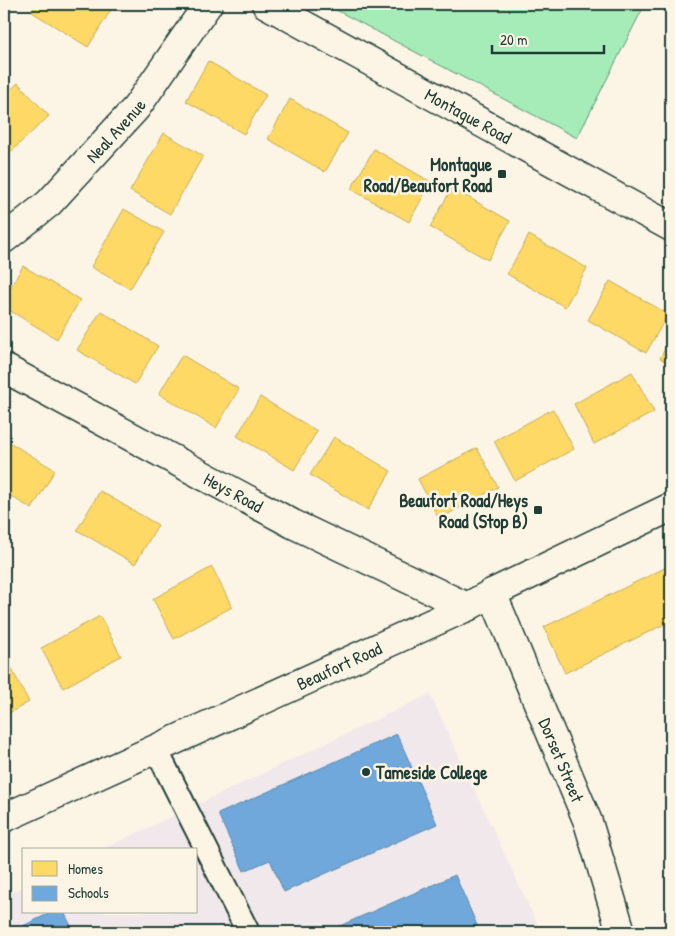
<svg xmlns="http://www.w3.org/2000/svg" width="675" height="936" viewBox="0 0 675 936" font-family="'Patrick Hand',sans-serif">
<style>
.built{fill:#f1e8eb}
.green{fill:#a5ecb8;stroke:#629476}
.homes{fill:#ffd966;stroke:#bcaa57}
.schools{fill:#6fa8dc;stroke:#5788aa}
.lines{fill:none;stroke-linecap:round;stroke-linejoin:round}
.service-casing{stroke:#1f3d34;stroke-width:26}
.minor-casing{stroke:#1f3d34;stroke-width:31}
.tertiary-casing{stroke:#1f3d34;stroke-width:31}
.service{stroke:#fcf5e5;stroke-width:22}
.minor{stroke:#fcf5e5;stroke-width:28}
.tertiary{stroke:#fcf5e5;stroke-width:28}
.poi-dot{fill:#1f3d34;stroke:#fcf5e5;stroke-width:2}
.labels{text-anchor:middle;dominant-baseline:central;stroke-width:5;stroke-linejoin:round;paint-order:stroke}
.street-label{font-size:18px;fill:#1f3d34;stroke:#fcf5e5}
.poi-label{font-size:18px;font-weight:bold;fill:#1f3d34;stroke:#fcf5e5;text-anchor:end}
</style>
<rect width="100%" height="100%" fill="#fcf5e5"/>
<filter id="ink" filterUnits="userSpaceOnUse"><feTurbulence type="fractalNoise" baseFrequency=".02" numOctaves="2"/><feDisplacementMap in="SourceGraphic" scale="10" xChannelSelector="R" yChannelSelector="G"/><feConvolveMatrix kernelMatrix="1 2 1 2 8 2 1 2 1" color-interpolation-filters="sRGB"/></filter>
<g filter="url(#ink)">
<!-- built -->
<path class="built" d="M 430,694 L 541,932 L 4,932 L 4,896 L 24,886 L 24,912 L 196,912 L 196,850 L 101,850 Z"/>
<!-- green -->
<path class="green" d="M 325,4 L 645,4 L 577,138 Z"/>
<!-- homes -->
<path class="homes" d="M 36,4 L 105,4 L 112,8 L 88,47 L 32,12 Z
M 208,61 L 266,95 L 244,134 L 186,101 Z
M 18,83 L 49,116 L 4,158 L 4,96 Z
M 290,99 L 348,133 L 325,172 L 268,139 Z
M 164,133 L 203,156 L 170,214 L 130,191 Z
M 374,149 L 431,182 L 409,222 L 351,189 Z
M 452,188 L 510,221 L 488,260 L 430,227 Z
M 124,209 L 164,232 L 130,289 L 91,267 Z
M 529,235 L 587,268 L 565,307 L 507,274 Z
M 23,266 L 80,300 L 57,339 L 4,307 L 4,298 Z
M 610,281 L 668,314 L 646,353 L 588,320 Z
M 101,311 L 158,346 L 135,384 L 77,350 Z
M 671,338 L 671,365 L 660,358 Z
M 182,355 L 239,389 L 216,428 L 159,394 Z
M 632,372 L 654,412 L 594,444 L 574,404 Z
M 260,397 L 317,431 L 294,470 L 237,436 Z
M 553,409 L 574,449 L 515,481 L 494,441 Z
M 334,437 L 391,471 L 368,510 L 310,475 Z
M 4,439 L 55,470 L 32,509 L 4,492 Z
M 477,448 L 498,487 L 439,519 L 418,479 Z
M 100,491 L 158,525 L 135,564 L 77,530 Z
M 671,565 L 671,621 L 565,673 L 544,627 Z
M 212,567 L 232,607 L 174,639 L 153,599 Z
M 100,616 L 121,656 L 63,688 L 41,648 Z
M 8,662 L 29,702 L 4,716 L 4,665 Z
M 671,921 L 671,932 L 661,932 Z"/>
<!-- schools -->
<path class="schools" d="M 397,734 L 437,824 L 284,892 L 270,860 L 244,871 L 218,814 Z
M 455,875 L 480,932 L 326,932 Z
M 52,912 L 64,912 L 74,932 L 26,932 L 23,926 Z"/>
<g class="lines">
<!-- service casing -->
<g class="service-casing">
<path id="service" d="M 156,749 L 248,932"/>
</g>
<!-- minor casing -->
<g class="minor-casing">
<g id="minor">
<path id="s1" d="M 266,4 L 671,227"/>
<path id="s2" d="M 4,239 L 49,203 L 136,108 L 208,4"/>
<path id="s3" d="M 4,368 L 293,524 L 467,607"/>
<path id="s4" d="M 492,593 L 588,822 L 621,932"/>
</g>
</g>
<!-- tertiary casing -->
<g class="tertiary-casing">
<g id="tertiary">
<path id="s5" d="M 4,818 L 467,607 L 492,593 L 671,507"/>
</g>
</g>
<!-- service -->
<use href="#service" class="service"/>
<!-- minor -->
<use href="#minor" class="minor"/>
<!-- tertiary -->
<use href="#tertiary" class="tertiary"/>
</g>
</g>
<!-- markers -->
<g class="poi-dot">
<rect x="497" y="169" width="10" height="10" rx="2.5"/>
<rect x="533" y="505" width="10" height="10" rx="2.5"/>
<circle cx="366" cy="772" r="5"/>
</g>
<g class="labels">
<!-- street labels -->
<g class="street-label">
<text stroke="none"><textPath href="#s1" startOffset="231">Montague Road</textPath></text>
<text stroke="none"><textPath href="#s2" startOffset="156">Neal Avenue</textPath></text>
<text stroke="none"><textPath href="#s3" startOffset="261">Heys Road</textPath></text>
<text stroke="none"><textPath href="#s5" startOffset="368">Beaufort Road</textPath></text>
<text stroke="none"><textPath href="#s4" startOffset="181">Dorset Street</textPath></text>
</g>
<!-- poi labels -->
<g class="poi-label">
<text x="492" y="164">Montague<tspan x="492" dy="21">Road/Beaufort Road</tspan></text>
<text x="528" y="500">Beaufort Road/Heys<tspan x="528" dy="21">Road (Stop B)</tspan></text>
<text x="376" y="772" text-anchor="start">Tameside College</text>
</g>
</g>
<!-- margin -->
<rect width="675" height="936" fill="none" stroke="#fcf5e5" stroke-width="20"/>
<rect x="10" y="10" width="655" height="916" fill="none" stroke="#1f3d34" stroke-width="2" filter="url(#ink)"/>
<!-- legend -->
<rect x="22" y="848" width="175" height="65" fill="#fcf5e5" stroke="#a4ab9e"/>
<rect x="32" y="861" width="25" height="15" fill="#ffd966" stroke="#a4ab9e"/>
<text x="68" y="874" font-size="15" fill="#1f3d34">Homes</text>
<rect x="32" y="886" width="25" height="15" fill="#6fa8dc" stroke="#a4ab9e"/>
<text x="68" y="898" font-size="15" fill="#1f3d34">Schools</text>
<!-- scale -->
<path d="M492 45v8h112v-8" fill="none" stroke="#1f3d34" stroke-width="2.5"/>
<text x="500" y="45" font-size="15" fill="#1f3d34" stroke="#fcf5e5" stroke-width="4" paint-order="stroke">20 m</text>
</svg>
